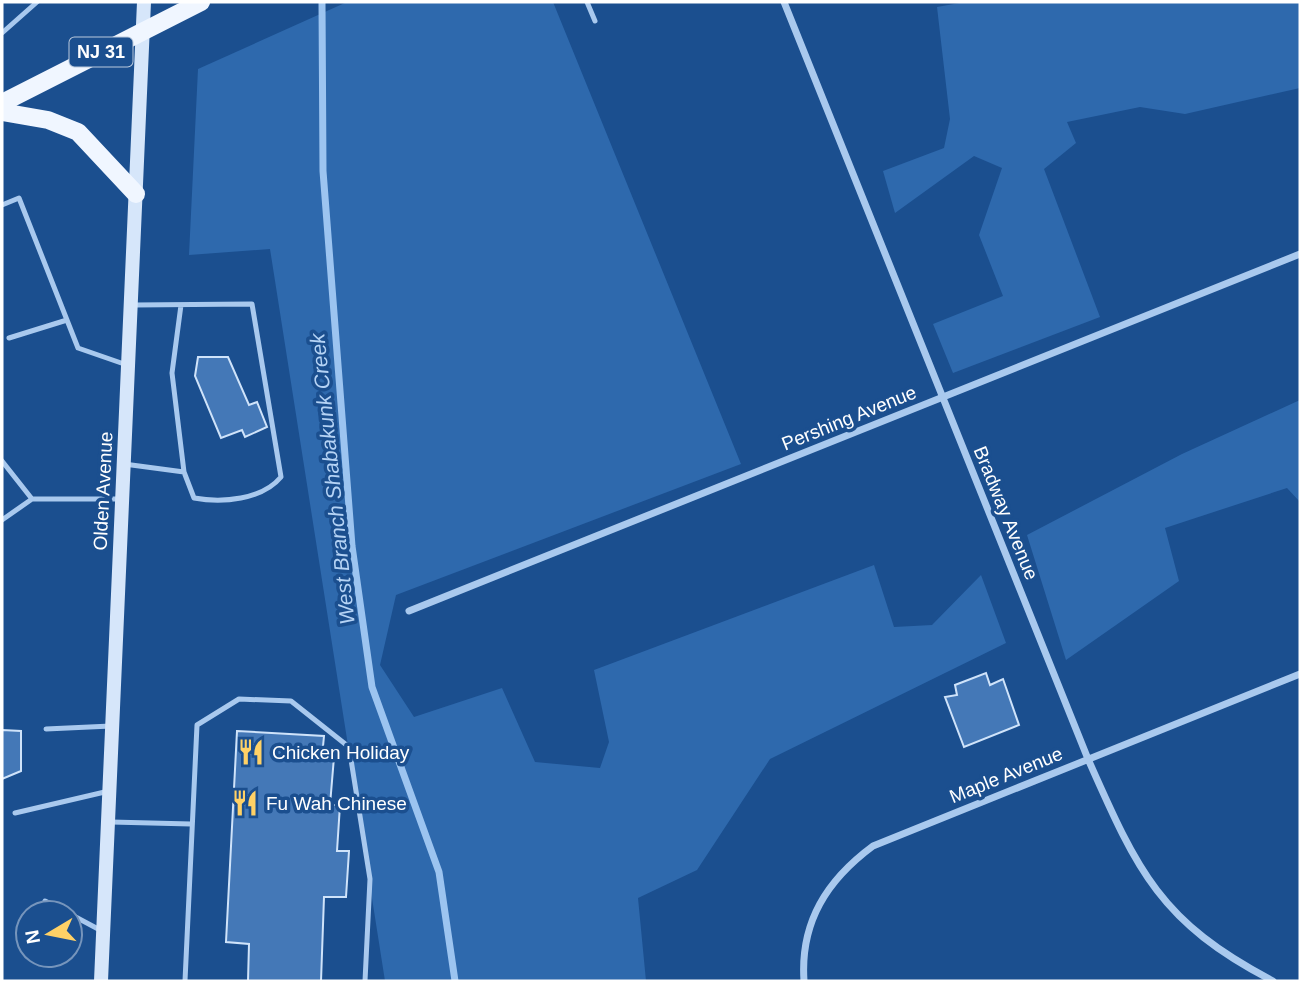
<svg xmlns="http://www.w3.org/2000/svg" width="1302" height="983" viewBox="0 0 1302 983" font-family="Arial,sans-serif">
<style>
.green{fill:#2e69ad}
.lines{fill:none;stroke-linecap:round;stroke-linejoin:round}
.stream{stroke:#9cc4f0;stroke-width:7}
.building{fill:#4478b7;stroke:#cfe3fa;stroke-width:2}
.lane{stroke:#a9c9ee;stroke-width:5}
.street{stroke:#a9c9ee;stroke-width:7}
.secondary{stroke:#d6e6fa;stroke-width:14}
.primary{stroke:#f0f6ff;stroke-width:18}
.labels{text-anchor:middle;dominant-baseline:central;stroke-width:7;stroke-linejoin:round;paint-order:stroke}
.shield{fill:#1b4f8f;stroke:#bbcadd;stroke-width:2}
.shield-label{font-size:18px;font-weight:bold;fill:#fff}
.street-label{font-size:19px;fill:#fff;stroke:#1b4f8f}
.poi-label{font-size:19px;fill:#fff;stroke:#1b4f8f;text-anchor:start}
.water-label{font-size:21px;font-style:italic;fill:#b5d3f5;stroke:#1b4f8f}
</style>
<rect width="100%" height="100%" fill="#1b4f8f"/>
<!-- green -->
<path class="green" d="M 347,2 L 553,2 L 741,464 L 396,595 L 380,665 L 414,717 L 502,688 L 535,762 L 600,768 L 609,742 L 594,670 L 874,565 L 894,627 L 932,625 L 981,575 L 1006,643 L 770,759 L 697,870 L 638,898 L 646,981 L 385,981 L 270,249 L 189,255 L 198,69 Z
M 965,2 L 1300,2 L 1300,88 L 1185,114 L 1140,107 L 1067,122 L 1076,143 L 1044,169 L 1100,317 L 953,373 L 933,324 L 1003,296 L 979,235 L 1002,168 L 974,156 L 895,213 L 883,171 L 944,148 L 950,119 L 937,7 Z
M 1300,400 L 1300,502 L 1287,488 L 1165,528 L 1179,581 L 1066,660 L 1027,535 L 1182,454 Z"/>
<g class="lines">
<!-- stream -->
<path class="stream" d="M 322,2 L 323,171 L 352,546 L 372,687 L 439,872 L 455,981"/>
</g>
<!-- building -->
<path class="building" d="M 198,357 L 228,357 L 249,405 L 257,402 L 267,427 L 245,437 L 242,430 L 221,438 L 195,376 Z
M 986,673 L 990,685 L 1003,679 L 1019,725 L 964,747 L 945,697 L 957,695 L 955,685 Z
M 2,730 L 21,731 L 21,771 L 2,779 Z
M 237,731 L 324,736 L 322,757 L 334,757 L 330,805 L 340,805 L 337,851 L 349,851 L 346,897 L 324,897 L 321,981 L 248,981 L 249,944 L 226,942 Z"/>
<g class="lines">
<!-- lane -->
<path class="lane" d="M 587,2 L 595,21
M 2,33 L 37,2
M 2,205 L 19,198 L 78,348 L 127,365
M 181,305 L 172,373 L 184,472
M 9,338 L 67,320
M 2,461 L 32,499
M 124,464 L 184,472 L 194,498 C 222,503 262,500 281,477 L 252,304 L 134,305
M 2,520 L 32,499 L 122,499
M 46,729 L 111,726
M 15,813 L 109,791
M 111,822 L 191,824
M 45,901 L 69,913
M 70,914 L 100,930
M 185,981 L 197,725 L 239,699 L 291,701 L 349,747 L 370,879 L 365,981"/>
<!-- street -->
<path class="street" d="M 784,2 L 1088,759 C 1138,872 1160,922 1273,981
M 409,611 L 1300,254
M 804,981 C 800,922 827,880 873,846 L 1300,674"/>
<!-- secondary -->
<path class="secondary" d="M 101,981 L 144,2"/>
<!-- primary -->
<path class="primary" d="M 2,103 L 201,2
M 2,112 L 48,120 L 78,132 L 136,194"/>
</g>
<!-- icons -->
<defs>
<g id="restaurant-bare" transform="scale(2.1)"><path d="M-5-6h1v4h1v-4h1v4h1v-4h1v5L-1.5 .5V6h-2V.5L-5-1ZM5-6V6H3V1.5H1.5Q1.5-4 5-6Z" fill="#ffd166" stroke="#1b4f8f" stroke-width="2.5" paint-order="stroke"/></g>
</defs>
<g fill-rule="evenodd">
<use href="#restaurant-bare" x="251" y="752"/>
<use href="#restaurant-bare" x="245" y="803"/>
</g>
<g class="labels">
<!-- shield labels -->
<rect class="shield" x="69.5" y="37.5" width="63" height="29" rx="5"/>
<g class="shield-label">
<text x="101" y="52">NJ 31</text>
</g>
<!-- street labels -->
<g class="street-label">
<text transform="translate(849 418) rotate(-22)">Pershing Avenue</text>
<text transform="translate(103 491) rotate(-87)">Olden Avenue</text>
<text transform="translate(1006 513) rotate(68)">Bradway Avenue</text>
<text transform="translate(1006 775) rotate(-22)">Maple Avenue</text>
</g>
<!-- poi labels -->
<g class="poi-label">
<text x="272" y="752">Chicken Holiday</text>
<text x="266" y="803">Fu Wah Chinese</text>
</g>
<!-- water labels -->
<g class="water-label">
<text transform="translate(332 479) rotate(-96)">West Branch Shabakunk Creek</text>
</g>
</g>
<!-- border -->
<rect width="1302" height="983" fill="none" stroke="#ffffff" stroke-width="7"/>
<!-- north arrow -->
<g transform="translate(49 934) rotate(260)"><circle r="33" fill="#1b4f8f" stroke="#7695bc" stroke-width="2"/>
<path d="M0-5L12 26L0 18L-12 26Z" fill="#ffd166"/>
<text y="-10" font-size="19" font-weight="bold" text-anchor="middle" fill="#ffffff">N</text>
</g>
</svg>
